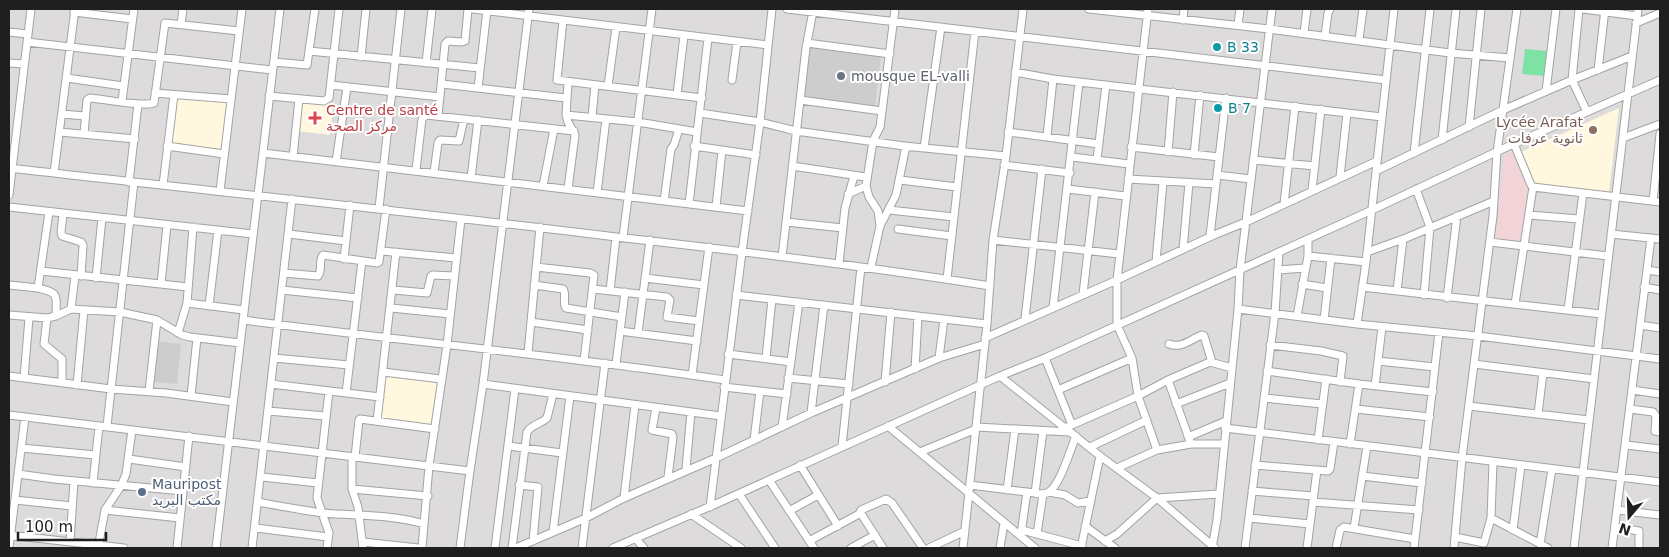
<svg xmlns="http://www.w3.org/2000/svg" width="1669" height="557" viewBox="0 0 1669 557" font-family="'DejaVu Sans',Cairo,sans-serif">
<style>
.residential{fill:#dddbdc}
.commercial{fill:#f1d3d8}
.education{fill:#fff8de}
.religious{fill:#cdcdcd}
.pitch{fill:#7fe2a5}
.lines{fill:none;stroke-linecap:round;stroke-linejoin:round}
.minor-casing{stroke:#a3a3a3;stroke-width:9}
.minor{stroke:#fff;stroke-width:7}
.culture-dot{fill:#0f9aa8;stroke:#fff;stroke-width:2}
.worship-dot{fill:#6b7280;stroke:#fff;stroke-width:2}
.health-dot{fill:#e0444e;stroke:#fff;stroke-width:2}
.education-dot{fill:#8d6e63;stroke:#fff;stroke-width:2}
.service-dot{fill:#5c6f8a;stroke:#fff;stroke-width:2}
.labels{text-anchor:middle;dominant-baseline:central;stroke-width:4;stroke-linejoin:round;paint-order:stroke}
.culture-label{font-size:14px;fill:#0d838f;stroke:#fff;text-anchor:start}
.worship-label{font-size:14px;fill:#5b616d;stroke:#fff;text-anchor:start}
.health-label{font-size:14px;fill:#be3a42;stroke:#fff;text-anchor:start}
.education-label{font-size:14px;fill:#785e54;stroke:#fff;text-anchor:end}
.service-label{font-size:14px;fill:#4e5e75;stroke:#fff;text-anchor:start}
</style>
<rect width="100%" height="100%" fill="#f0e9e4"/>
<!-- residential -->
<path class="residential" d="M 9,9 L 1660,9 L 1660,548 L 9,548 Z"/>
<!-- commercial -->
<path class="commercial" d="M 1514,151 L 1528,184 L 1521,242 L 1496,239 L 1504,155 Z"/>
<!-- education -->
<path class="education" d="M 175,96 L 227,101 L 221,150 L 168,144 Z
M 300,101 L 333,104 L 330,135 L 297,131 Z
M 1619,108 L 1609,192 L 1533,184 L 1519,153 Z
M 384,374 L 440,380 L 435,427 L 379,421 Z"/>
<!-- religious -->
<path class="religious" d="M 807,46 L 881,55 L 875,106 L 801,97 Z
M 157,341 L 181,344 L 177,384 L 153,382 Z"/>
<!-- pitch -->
<path class="pitch" d="M 1525,49 L 1548,51 L 1545,76 L 1522,74 Z"/>
<g class="lines">
<!-- minor casing -->
<g class="minor-casing">
<path id="minor" d="M 473,9 L 768,45
M 787,9 L 1386,80
M 1089,9 L 1269,29 L 1450,53 L 1510,58
M 1148,9 L 1117,280 L 1117,325 L 1132,358 L 1138,396 L 1157,450
M 1579,9 L 1572,80 L 1587,112
M 1583,9 L 1637,16
M 74,12 L 132,19
M 563,20 L 557,80 L 702,98
M 1183,20 L 1184,9
M 1636,23 L 1660,13
M 181,24 L 183,9
M 1238,25 L 1240,9
M 9,32 L 28,34
M 1304,33 L 1307,9
M 1325,36 L 1328,13 L 1330,9
M 1359,40 L 1363,9
M 27,42 L 272,70
M 807,43 L 890,54
M 309,51 L 480,68
M 361,57 L 366,9
M 274,62 L 307,65 L 315,9
M 9,63 L 24,64
M 426,63 L 432,9
M 1598,70 L 1605,9
M 1015,72 L 1053,79 L 1382,117
M 67,78 L 123,86
M 732,80 L 737,42
M 568,82 L 566,115 L 568,122 L 575,135 L 568,189
M 442,84 L 566,98
M 331,85 L 440,97
M 608,86 L 616,27
M 478,88 L 487,10
M 1546,91 L 1556,9
M 155,93 L 231,99
M 677,95 L 684,35
M 269,96 L 324,101 L 329,98 L 339,9
M 800,100 L 882,111
M 122,101 L 134,9
M 700,113 L 760,122 L 796,131 L 904,146 L 1006,156
M 62,114 L 85,116
M 566,115 L 638,122 L 697,132
M 438,116 L 445,44 L 448,41 L 462,42 L 465,41 L 468,9
M 592,117 L 595,85
M 1469,127 L 1481,9
M 60,132 L 135,139
M 1008,132 L 1099,144
M 84,134 L 87,100 L 90,98 C 103,99 145,107 154,103 L 165,23 L 239,31
M 1047,136 L 1053,79
M 1623,138 L 1660,124
M 1442,140 L 1456,9
M 1514,144 L 1531,185 L 1533,187 L 1660,202
M 167,146 L 224,154
M 694,146 L 756,155
M 1131,147 L 1219,157
M 924,148 L 941,27
M 1168,152 L 1173,92
M 263,153 L 748,211
M 1414,153 L 1430,9
M 1194,155 L 1200,95
M 293,157 L 299,99
M 1072,157 L 1129,164
M 1097,159 L 1106,85
M 1253,160 L 1315,166
M 336,162 L 347,87
M 1004,165 L 1070,173
M 792,166 L 866,177
M 9,168 C 211,191 414,212 616,237 C 741,251 866,266 990,286
M 416,170 L 422,119 L 426,115 L 574,131
M 1376,171 L 1503,110 L 1572,80 L 1632,56
M 434,172 L 438,143 L 440,140 L 459,141 L 464,119
M 54,173 L 75,9
M 1217,175 L 1251,179
M 1340,177 L 1347,113
M 471,178 L 478,120
M 1128,179 L 1216,184
M 900,180 L 957,187
M 129,182 L 138,104
M 163,185 L 174,95
M 543,186 L 554,129
M 1068,189 L 1125,196
M 1416,189 L 1430,227 L 1424,295
M 1312,190 L 1321,109
M 220,191 L 242,9
M 597,193 L 606,119
M 848,194 L 866,186
M 9,195 L 31,9
M 664,201 L 671,149 L 674,145 L 679,129
M 1653,201 L 1660,134
M 689,204 L 708,38
M 1284,204 L 1295,106
M 9,207 L 253,234
M 716,207 L 722,150
M 379,208 L 401,9
M 889,210 L 954,217
M 63,214 L 61,232 L 62,236 L 81,242 L 83,245 L 81,276
M 1529,215 L 1579,219
M 786,222 L 843,228
M 880,226 L 878,211 L 869,197 L 866,186 L 873,141 L 880,127 L 895,9
M 898,229 L 952,236
M 289,234 L 346,241
M 1611,234 L 1660,239
M 1210,236 L 1226,98
M 623,237 L 652,9
M 993,240 L 1119,254
M 1490,242 L 1608,256
M 1183,249 L 1189,183
M 382,251 L 456,258
M 1367,252 L 1406,238 L 1494,201
M 1308,256 L 1308,239
M 782,257 L 806,48 L 813,11
M 344,259 L 350,205
M 1156,262 L 1163,182
M 839,264 L 845,208 L 854,176
M 536,267 L 590,273 L 594,275 L 584,361
M 871,267 L 880,226 L 896,195 L 906,146
M 1278,270 L 1305,268
M 1647,270 L 1660,272
M 41,271 L 188,287
M 284,273 L 318,276 C 323,270 318,261 323,255 L 377,263 L 379,262 L 386,209
M 96,278 L 102,218
M 645,278 L 704,285
M 947,279 L 975,31
M 161,284 L 167,225
M 1302,284 L 1327,288
M 9,285 L 38,288 L 49,212
M 534,285 L 563,289 C 567,294 562,302 566,308 L 622,317
M 1362,287 L 1601,314
M 1644,287 L 1660,290
M 38,288 C 60,293 56,295 56,316
M 593,289 L 667,297 L 670,300 L 667,317 L 699,321
M 282,290 L 358,298
M 393,290 L 427,293 L 431,276 L 433,275 L 454,276
M 610,291 L 616,237
M 1397,291 L 1403,239
M 1083,294 L 1095,192
M 736,295 L 987,324
M 1447,298 L 1457,216
M 187,303 L 244,310
M 1515,304 L 1533,187
M 209,306 L 218,230
M 391,308 L 450,314
M 1053,308 L 1079,82
M 71,309 L 75,276
M 1238,309 L 1357,324 L 1478,336 L 1660,359
M 1568,310 L 1583,193
M 9,315 L 47,318 L 56,316 L 71,309 L 120,312 L 157,320 L 182,335 L 190,337 L 240,343
M 1297,316 L 1308,256 L 1366,262
M 47,318 L 44,344 L 62,359 L 62,383
M 1025,319 L 1042,169
M 243,320 C 404,341 565,356 725,380
M 1324,320 L 1331,258
M 531,322 L 588,330
M 1357,324 L 1366,262 L 1394,9
M 1640,325 L 1660,328
M 620,331 L 697,341
M 178,333 L 187,303 L 193,227
M 638,333 L 650,240
M 985,338 L 1117,280 L 1214,235 L 1246,222 L 1377,161
M 1169,344 C 1181,349 1191,339 1202,335 L 1204,336 L 1212,362
M 1270,345 L 1321,351 L 1343,356 L 1340,382
M 528,353 L 540,227
M 728,354 L 791,362
M 274,358 L 349,365
M 766,358 L 772,299
M 939,358 L 944,319
M 1045,358 L 1072,425
M 1378,361 L 1435,367
M 616,364 L 625,292
M 1474,364 L 1594,379
M 915,369 L 918,316
M 1267,371 L 1359,384 L 1433,392
M 383,372 L 441,379
M 692,375 L 709,247
M 9,376 L 111,389 L 166,393 L 233,402
M 1000,376 L 1100,456 L 1157,498 L 1215,548
M 24,378 L 29,318
M 788,378 L 849,384
M 885,382 L 891,312
M 271,384 L 380,397
M 483,384 L 721,416
M 77,385 L 84,310
M 1375,386 L 1382,327
M 724,387 L 787,394
M 1058,390 L 1132,358
M 1632,390 L 1660,394
M 149,391 L 157,320
M 346,393 L 362,261
M 191,396 L 197,338
M 1264,398 L 1322,404
M 1176,404 L 1230,383
M 1469,406 L 1589,420
M 656,408 L 652,430 L 672,434 L 673,437 L 668,477
M 1356,409 L 1430,417
M 1630,409 L 1653,412 L 1656,416 L 1655,431 L 1660,432
M 268,411 L 326,416
M 811,413 L 824,305
M 1538,414 L 1543,373
M 9,415 L 470,471
M 377,421 L 396,252
M 107,426 L 134,182
M 888,426 L 1035,548
M 782,427 L 799,302
M 976,427 L 1070,432
M 1065,428 L 1138,396 L 1168,380
M 1225,428 L 1660,482
M 1188,437 L 1226,421
M 754,440 L 760,391
M 1318,440 L 1326,379
M 1191,444 L 1168,380 L 1210,362 L 1232,368
M 1350,444 L 1359,384
M 1626,445 L 1660,449
M 508,446 L 562,453
M 842,446 L 861,267
M 1090,447 L 1147,420
M 21,448 L 96,455
M 920,452 L 976,429
M 352,456 L 352,489 L 358,507 L 363,548
M 355,457 L 359,420 L 360,419 L 435,429
M 129,459 L 186,467
M 1493,462 L 1491,518 L 1548,548
M 800,465 L 838,526
M 1255,465 L 1328,471 L 1330,469 L 1334,442
M 1117,468 L 1157,450 L 1191,444 L 1224,444
M 686,469 L 691,412
M 18,474 L 25,417
M 1362,476 L 1422,483
M 262,477 L 318,483
M 769,480 L 814,548
M 93,483 L 99,426
M 519,485 L 538,487 L 533,541
M 970,485 L 1035,493 C 1039,494 1043,494 1047,493 C 1060,487 1070,450 1076,436
M 352,489 L 428,496
M 1007,490 L 1015,429
M 1252,491 L 1313,496
M 1049,492 L 1065,495 L 1078,503 L 1090,501
M 1035,493 L 1043,431
M 739,494 L 775,548
M 624,498 L 635,405
M 15,500 L 72,506
M 258,502 C 280,506 301,510 323,513 C 356,516 392,514 424,524
M 1313,502 L 1419,510
M 710,507 L 742,252 L 760,122 L 772,9
M 105,510 L 180,518
M 1617,510 L 1660,515
M 789,511 L 818,495
M 691,514 L 741,548
M 1249,518 L 1310,524
M 1085,526 L 1115,548
M 1615,527 L 1639,531 L 1639,548
M 256,528 L 328,537
M 1354,528 L 1367,446
M 1022,530 L 1082,546
M 1513,530 L 1521,465
M 553,532 L 570,396
M 1021,534 L 1027,492
M 1037,534 L 1043,494
M 9,535 L 124,548
M 1455,537 L 1484,543 L 1491,518
M 635,538 L 644,548
M 809,541 L 861,513
M 1105,541 L 1117,534 L 1157,498 L 1219,494
M 70,542 L 74,481
M 363,542 L 418,548
M 1540,544 L 1552,469
M 9,548 L 18,474 L 54,479 L 183,491
M 98,548 L 105,510 L 121,486 L 126,474 L 132,430
M 177,548 L 189,436
M 216,548 L 280,9
M 252,548 L 292,199
M 327,548 L 329,533 L 317,498 L 329,391
M 422,548 L 429,466 L 447,345 L 461,219
M 460,548 L 470,471 L 483,384 L 529,9
M 495,548 L 515,389
M 512,548 L 527,432 C 532,424 541,424 547,418 L 553,394
M 516,548 L 586,518 L 624,498 L 716,458 L 811,413 L 939,358 L 985,344
M 582,548 L 605,363
M 613,548 L 718,503 L 1000,376 L 1045,358 L 1372,210 L 1509,146 L 1660,80
M 851,548 L 875,535
M 883,548 L 860,512 L 861,510 L 886,499 L 892,503 L 923,548
M 929,548 L 965,531
M 963,548 L 987,324 L 993,240 L 1006,156 L 1023,9
M 1000,548 L 1004,523
M 1081,548 L 1100,456
M 1212,548 L 1217,520 L 1238,309 L 1240,270 L 1272,9
M 1245,548 L 1275,313 L 1279,252
M 1307,548 L 1317,470
M 1336,548 L 1340,530 L 1344,527 L 1415,539
M 1414,548 L 1439,332
M 1454,548 L 1462,458 L 1493,216 L 1497,152 L 1517,9
M 1574,548 L 1638,9
M 1612,548 L 1651,238"/>
</g>
<!-- minor -->
<use href="#minor" class="minor"/>
</g>
<!-- markers -->
<g class="culture-dot">
<circle cx="1217" cy="47" r="5"/>
<circle cx="1218" cy="108" r="5"/>
</g>
<circle class="worship-dot" cx="841" cy="76" r="5"/>
<path class="health-dot" d="M312.5 110.5h5v5h5v5h-5v5h-5v-5h-5v-5h5z"/>
<circle class="education-dot" cx="1593" cy="130" r="5"/>
<circle class="service-dot" cx="142" cy="492" r="5"/>
<g class="labels">
<!-- culture labels -->
<g class="culture-label">
<text x="1227" y="47">B 33</text>
<text x="1228" y="108">B 7</text>
</g>
<!-- worship labels -->
<g class="worship-label">
<text x="851" y="76">mousque EL-valli</text>
</g>
<!-- health labels -->
<g class="health-label">
<text x="326" y="110">Centre de santé<tspan x="326" dy="16">مركز الصحة</tspan></text>
</g>
<!-- education labels -->
<g class="education-label">
<text x="1583" y="122">Lycée Arafat<tspan x="1583" dy="16">ثانوية عرفات</tspan></text>
</g>
<!-- service labels -->
<g class="service-label">
<text x="152" y="484">Mauripost<tspan x="152" dy="16">مكتب البريد</tspan></text>
</g>
</g>
<!-- border -->
<rect width="1669" height="557" fill="none" stroke="#1f1f1f" stroke-width="20"/>
<!-- north arrow -->
<g transform="translate(1629 517) rotate(199)" stroke="#ffffff" stroke-width="4" paint-order="stroke">
<path d="M0-4L9 19L0 12L-9 19Z" fill="#1f1f1f"/>
<text y="-8" font-size="14" font-weight="bold" text-anchor="middle" fill="#1f1f1f">N</text>
</g>
<!-- scale -->
<path d="M18 532v8h88v-8" fill="none" stroke="#1f1f1f" stroke-width="2.5"/>
<text x="25" y="532" font-size="15" fill="#1f1f1f" stroke="#ffffff" stroke-width="4" paint-order="stroke">100 m</text>
</svg>
